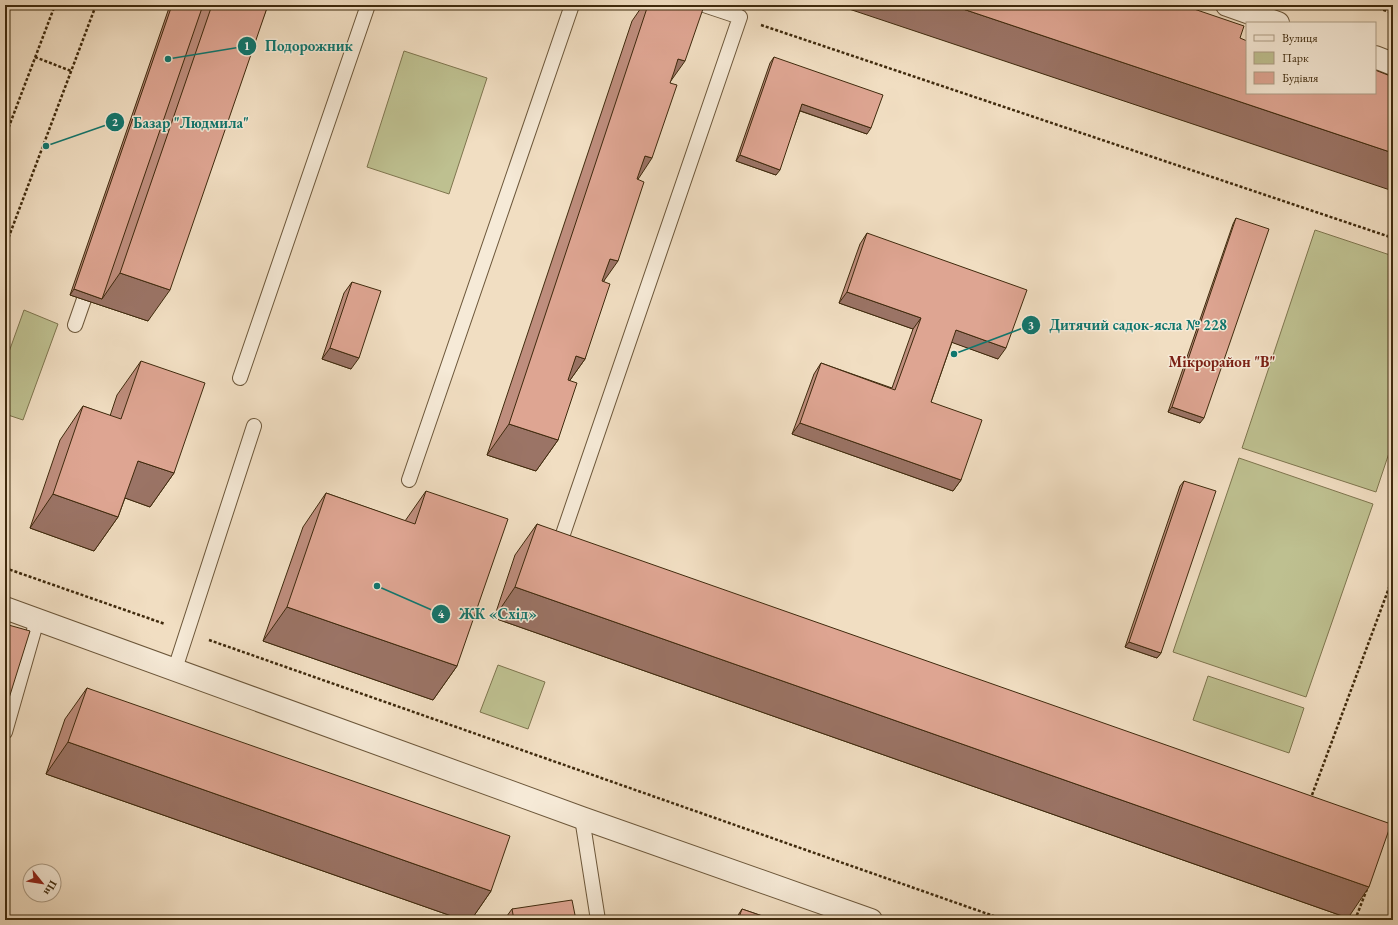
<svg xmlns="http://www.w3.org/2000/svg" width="1398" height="925" viewBox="0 0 1398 925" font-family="'EB Garamond',serif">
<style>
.park{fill:#bec090;stroke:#7e754e}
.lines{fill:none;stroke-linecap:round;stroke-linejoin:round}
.lane-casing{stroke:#6c573a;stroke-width:16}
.street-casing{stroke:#6c573a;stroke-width:24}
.path{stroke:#3f2a0d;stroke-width:2.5;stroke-dasharray:3 2;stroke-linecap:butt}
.lane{stroke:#f6ead7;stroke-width:14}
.street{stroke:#f6ead7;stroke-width:22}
.wall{fill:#bf8e7e;stroke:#3f2a0d}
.shaded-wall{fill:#9b7466;stroke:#3f2a0d}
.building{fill:#dea592;stroke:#3f2a0d}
.labels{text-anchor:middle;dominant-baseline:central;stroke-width:3;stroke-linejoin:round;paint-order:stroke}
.neighbourhood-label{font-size:15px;font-weight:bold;fill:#7a1f14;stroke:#f6ead7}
.leader{fill:none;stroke:#0f766e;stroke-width:1.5}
.callout-dot{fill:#0f766e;stroke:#f6ead7;stroke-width:1.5}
.mark-label{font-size:12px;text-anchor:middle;font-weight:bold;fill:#fff}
.callout-label{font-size:15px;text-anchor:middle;font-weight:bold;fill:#0f766e;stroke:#f6ead7;stroke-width:3;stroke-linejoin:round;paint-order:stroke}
</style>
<rect width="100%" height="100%" fill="#f1dec2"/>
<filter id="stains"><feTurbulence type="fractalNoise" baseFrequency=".005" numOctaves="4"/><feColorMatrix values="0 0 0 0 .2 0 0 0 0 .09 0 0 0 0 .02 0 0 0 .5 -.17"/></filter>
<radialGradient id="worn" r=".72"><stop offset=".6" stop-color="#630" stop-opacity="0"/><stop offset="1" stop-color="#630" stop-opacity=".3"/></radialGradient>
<!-- park -->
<path class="park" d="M 404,51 L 487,78 L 449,194 L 367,167 Z
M 1315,230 L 1393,256 L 1393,441 L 1376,492 L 1242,448 Z
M 24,310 L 58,324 L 23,420 L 5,414 L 5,363 Z
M 1239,458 L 1373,504 L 1306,697 L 1173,652 Z
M 498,665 L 545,682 L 528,729 L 480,712 Z
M 1208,676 L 1304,708 L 1289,753 L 1193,720 Z"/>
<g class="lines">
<!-- lane casing -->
<g class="lane-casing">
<path id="lane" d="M 75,325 L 90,282
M 240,378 L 368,5
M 409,480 L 572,5
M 563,534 L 740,17 L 704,5
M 175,669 L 254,426
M 5,732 L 37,620
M 582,818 L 598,920"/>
</g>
<!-- street casing -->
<g class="street-casing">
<path id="street" d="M 1227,5 L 1278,23
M 1375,57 L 1393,64
M 5,608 L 582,818 L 871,920"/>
</g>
<!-- path -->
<path class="path" d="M 1369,5 L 1393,13
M 761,25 L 1393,238
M 35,57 L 71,71
M 5,137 L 55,5
M 5,247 L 96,5
M 5,568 L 165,624
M 209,640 L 1005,920
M 1312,795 L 1393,577
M 1355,920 L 1367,889"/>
<!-- lane -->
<use href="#lane" class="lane"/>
<!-- street -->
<use href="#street" class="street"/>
</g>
<!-- wall -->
<path class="wall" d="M 170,5 L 268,5 L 148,321 L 70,295 Z
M 643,5 L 700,5 L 670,82 L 604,281 L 585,359 L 570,380 L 558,440 L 536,471 L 487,455 L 632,21 Z
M 774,57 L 867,134 L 800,111 L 776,175 L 736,161 L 770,63 Z
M 1236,218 L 1200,423 L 1168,412 L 1233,224 Z
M 867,233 L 998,359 L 952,342 L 931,402 L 961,480 L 953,491 L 792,434 L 814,374 L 821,363 L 892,388 L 913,329 L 839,303 L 860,244 Z
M 352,282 L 351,369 L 322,359 L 344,293 Z
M 141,361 L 174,473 L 150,507 L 125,498 L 118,517 L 94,551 L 30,528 L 60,440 L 83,406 L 110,416 L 117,395 Z
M 1184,481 L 1161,653 L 1157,658 L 1125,647 L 1180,486 Z
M 426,491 L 457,666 L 433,700 L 263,641 L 303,527 L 326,493 L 405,521 Z
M 537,524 L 1348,918 L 494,618 L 515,555 Z
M 87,688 L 491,891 L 471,920 L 463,920 L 46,774 L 65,719 Z
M 512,909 L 576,920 L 504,920 Z
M 742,909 L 774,920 L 735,920 Z"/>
<!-- shaded-wall -->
<path class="shaded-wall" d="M 837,5 L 951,5 L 1393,153 L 1393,191 Z
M 678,59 L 685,61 L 663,92 Z
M 802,104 L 871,128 L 867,134 L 798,110 Z
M 740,155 L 780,170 L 776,175 L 736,161 Z
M 645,156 L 652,158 L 631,190 Z
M 610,259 L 618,261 L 596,292 Z
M 120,273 L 170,290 L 148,321 L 70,295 L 74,289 L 102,299 Z
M 847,292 L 921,318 L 913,329 L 839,303 Z
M 956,330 L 1006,348 L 998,359 L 948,341 Z
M 330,348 L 359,358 L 351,369 L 322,359 Z
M 576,356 L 585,359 L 563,390 Z
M 1172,407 L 1204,418 L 1200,423 L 1168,412 Z
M 800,423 L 961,480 L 953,491 L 792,434 Z
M 509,424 L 558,440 L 536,471 L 487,455 Z
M 138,461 L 174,473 L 150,507 L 114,494 Z
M 53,494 L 118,517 L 94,551 L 30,528 Z
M 515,587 L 1369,887 L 1348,918 L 494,618 Z
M 287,607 L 457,666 L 433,700 L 263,641 Z
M 1129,642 L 1161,653 L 1157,658 L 1125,647 Z
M 68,742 L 491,891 L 471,920 L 463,920 L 46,774 Z"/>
<!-- building -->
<path class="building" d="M 172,5 L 203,5 L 102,299 L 74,289 Z
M 212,5 L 268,5 L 170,290 L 120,273 Z
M 648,5 L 700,5 L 704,6 L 685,61 L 678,59 L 674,72 L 670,83 L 677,85 L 652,158 L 645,156 L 637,179 L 644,182 L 618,261 L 610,259 L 602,281 L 610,284 L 585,359 L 576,356 L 568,380 L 577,383 L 558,440 L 509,424 Z
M 951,5 L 1181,5 L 1194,9 L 1244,26 L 1240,38 L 1247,41 L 1247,93 L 1375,93 L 1375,70 L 1393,77 L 1393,153 Z
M 774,57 L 883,95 L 871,128 L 802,104 L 780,170 L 740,155 Z
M 1236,218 L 1269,229 L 1204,418 L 1172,407 Z
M 867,233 L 1027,290 L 1006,348 L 956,330 L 931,402 L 982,420 L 961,480 L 800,423 L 821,363 L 895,390 L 921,318 L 847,292 Z
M 352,282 L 381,291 L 359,358 L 330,348 Z
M 141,361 L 205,383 L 174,473 L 138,461 L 118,517 L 53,494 L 83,406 L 121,419 Z
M 1184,481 L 1216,491 L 1161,653 L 1129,642 Z
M 426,491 L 508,519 L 457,666 L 287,607 L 326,493 L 415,524 Z
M 537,524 L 1391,824 L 1369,887 L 515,587 Z
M 5,624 L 30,631 L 5,711 Z
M 87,688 L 510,836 L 491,891 L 68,742 Z
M 572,900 L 576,920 L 514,920 L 512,909 Z
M 742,909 L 774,920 L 738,920 Z"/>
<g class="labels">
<!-- neighbourhood labels -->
<g class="neighbourhood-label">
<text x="1222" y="361">Мікрорайон "В"</text>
</g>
</g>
<!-- callouts -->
<path class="leader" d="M168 59L247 46M46 146L115 122M954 354L1031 325M377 586L441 614"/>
<g class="callout-dot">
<circle cx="168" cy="59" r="4"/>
<circle cx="46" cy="146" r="4"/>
<circle cx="954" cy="354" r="4"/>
<circle cx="377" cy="586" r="4"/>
<circle cx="247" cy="46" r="10"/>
<circle cx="115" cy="122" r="10"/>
<circle cx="1031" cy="325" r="10"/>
<circle cx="441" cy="614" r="10"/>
</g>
<g class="mark-label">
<text x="247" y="50">1</text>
<text x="115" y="126">2</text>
<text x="1031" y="329">3</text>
<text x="441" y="618">4</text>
</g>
<g class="callout-label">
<text x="309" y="51">Подорожник</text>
<text x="191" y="128">Базар "Людмила"</text>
<text x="1138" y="330">Дитячий садок-ясла № 228</text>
<text x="498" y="619">ЖК «Схід»</text>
</g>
<!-- margin -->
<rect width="1398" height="925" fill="none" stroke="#f1dec2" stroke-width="20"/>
<rect x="6" y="6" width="1386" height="913" fill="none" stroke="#3f2a0d" stroke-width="2"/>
<rect x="10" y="10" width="1378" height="905" fill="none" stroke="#3f2a0d"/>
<!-- legend -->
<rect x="1246" y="22" width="130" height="72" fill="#f6ead7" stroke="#ad9d86"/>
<rect x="1254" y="35" width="20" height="6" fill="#f6ead7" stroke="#ad9d86"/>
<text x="1282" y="42" font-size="12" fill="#3f2a0d">Вулиця</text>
<rect x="1254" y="52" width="20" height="12" fill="#bec090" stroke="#ad9d86"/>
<text x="1282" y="62" font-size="12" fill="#3f2a0d">Парк</text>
<rect x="1254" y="72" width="20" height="12" fill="#dea592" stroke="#ad9d86"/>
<text x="1282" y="82" font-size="12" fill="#3f2a0d">Будівля</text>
<!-- north arrow -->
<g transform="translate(42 883) rotate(120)"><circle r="19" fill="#f6ead7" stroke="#ad9d86"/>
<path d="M0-3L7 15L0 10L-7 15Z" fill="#8f2418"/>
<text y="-6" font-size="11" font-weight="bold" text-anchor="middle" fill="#3f2a0d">Пн</text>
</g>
<rect width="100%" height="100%" filter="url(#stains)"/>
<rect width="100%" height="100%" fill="url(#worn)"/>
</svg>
